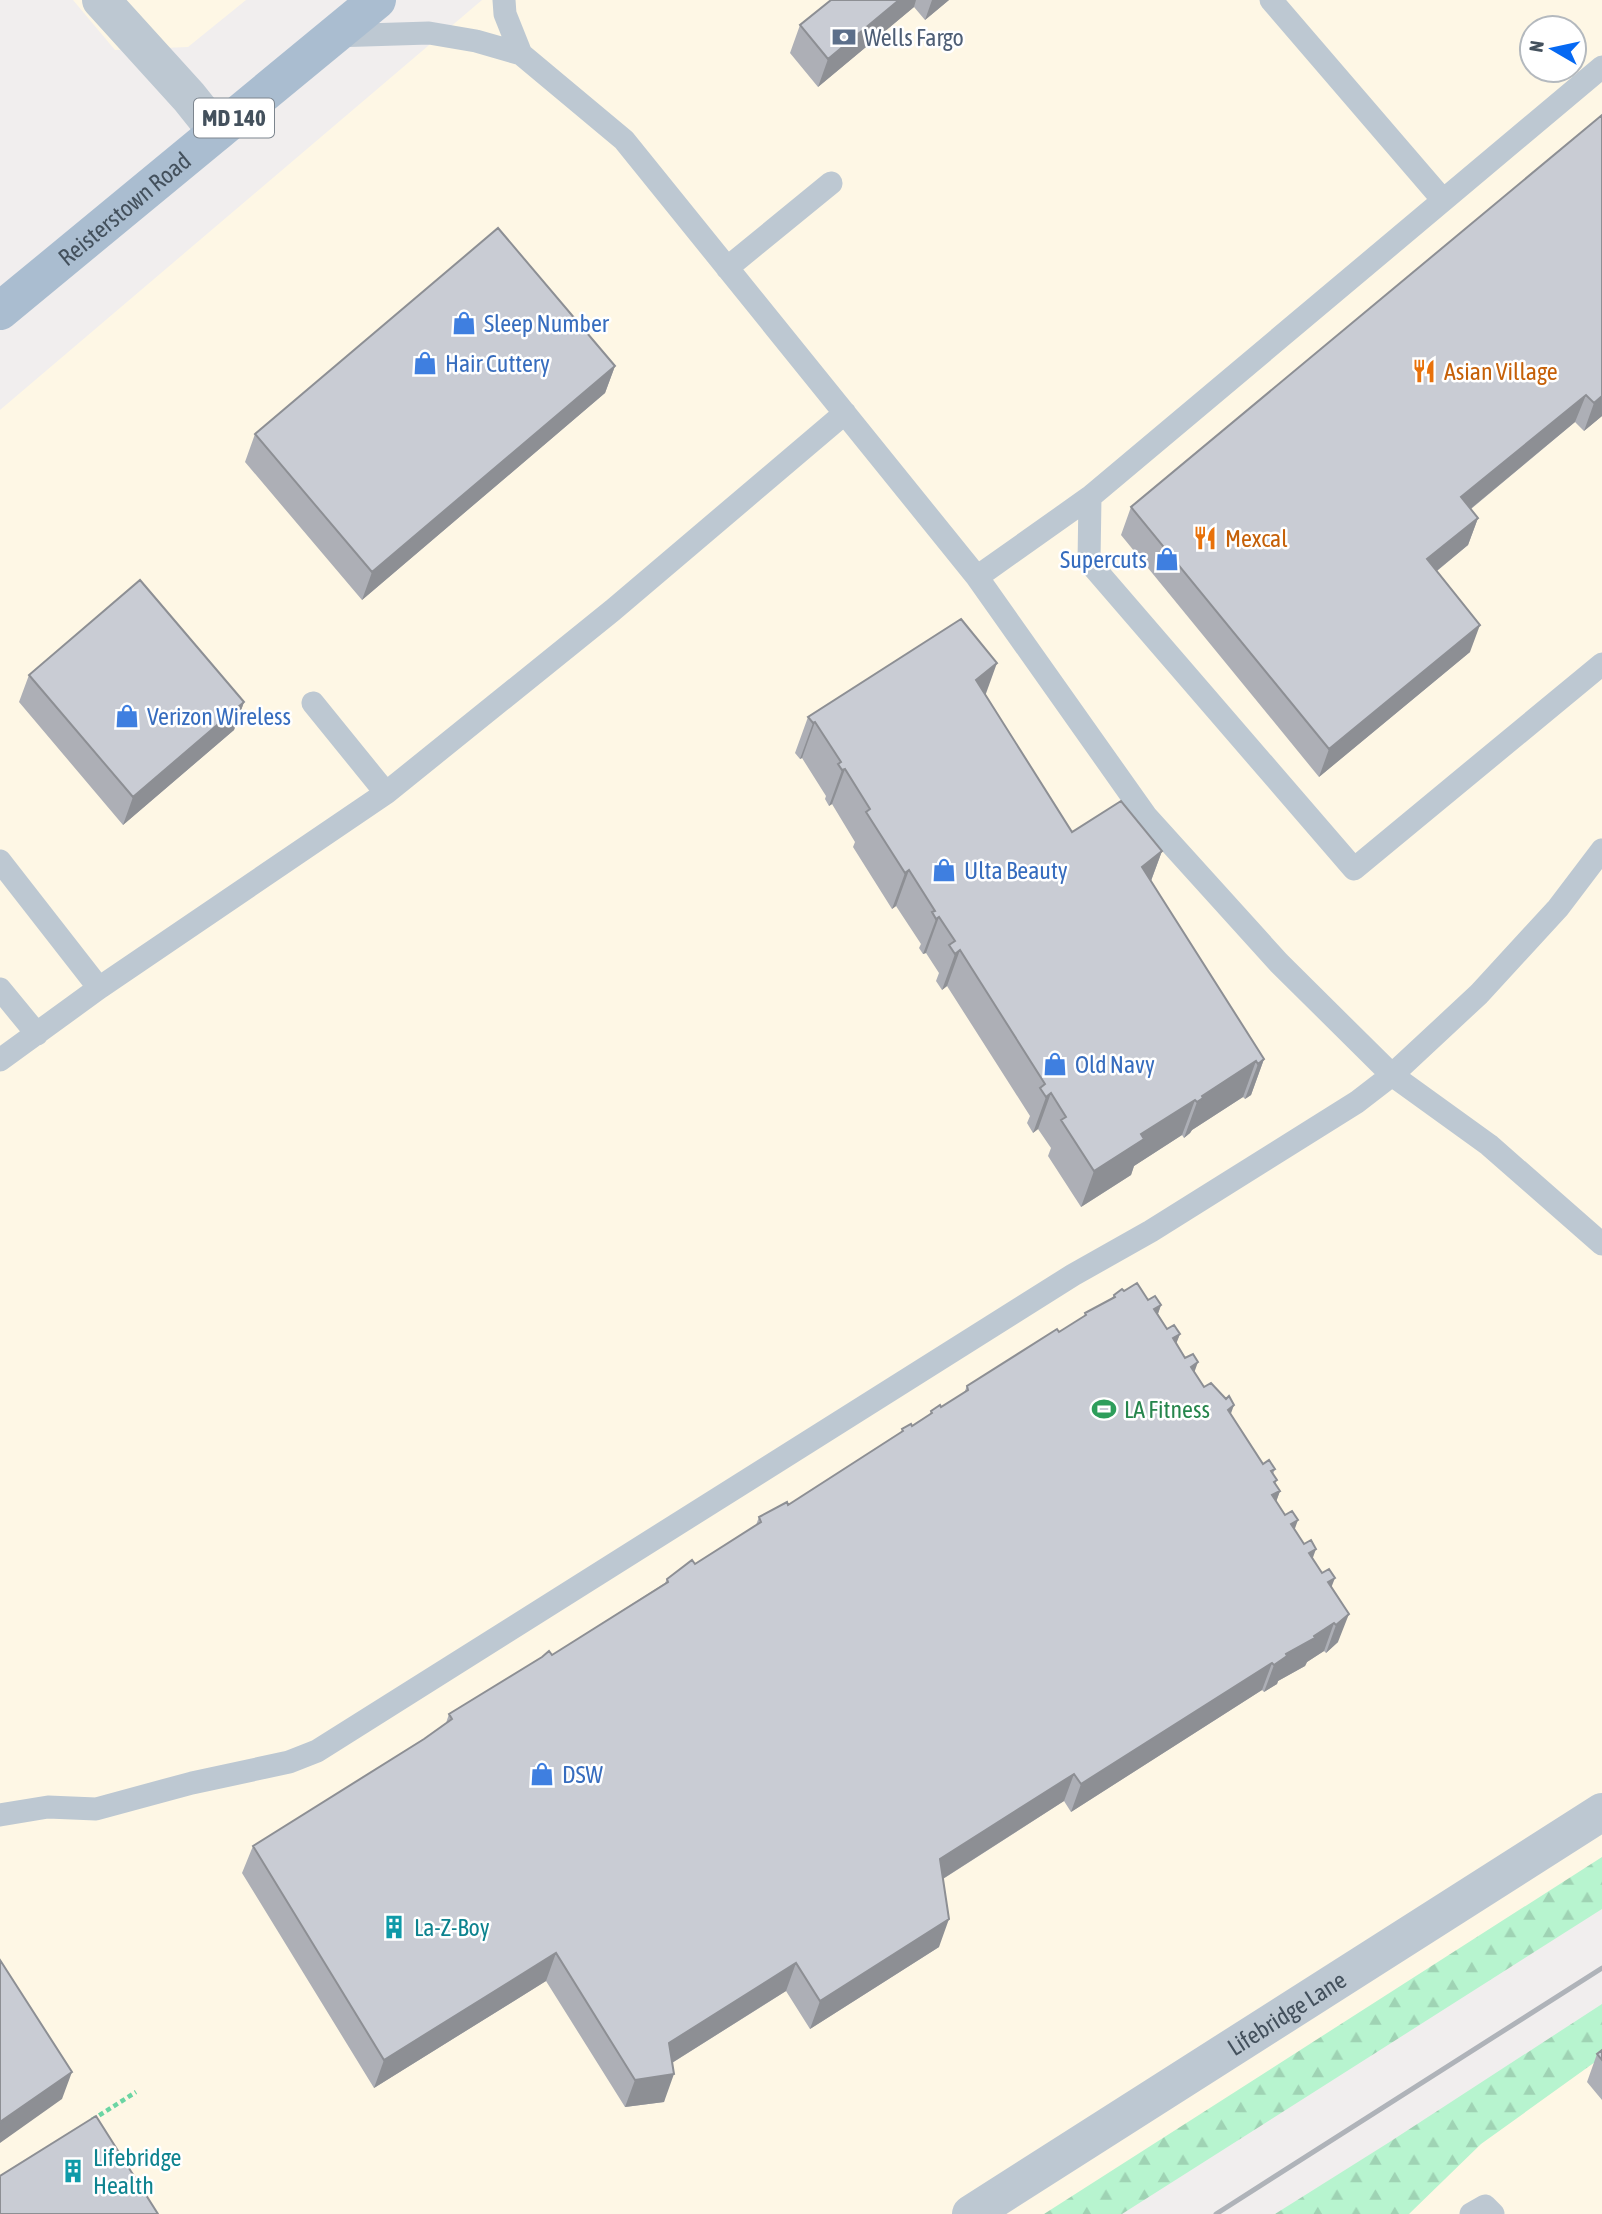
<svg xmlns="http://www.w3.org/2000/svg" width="1602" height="2214" viewBox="0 0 1602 2214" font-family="'Asap Condensed',sans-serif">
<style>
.commercial{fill:#fef7e5;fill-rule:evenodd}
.forest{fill:url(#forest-firs)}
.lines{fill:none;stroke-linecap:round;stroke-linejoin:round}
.path{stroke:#6bd5a3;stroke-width:4.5;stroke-dasharray:5 3.5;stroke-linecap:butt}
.service{stroke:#bdc8d2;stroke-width:23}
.minor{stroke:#bdc8d2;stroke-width:38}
.primary{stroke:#aabdd0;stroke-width:38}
.rail{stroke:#afb3b9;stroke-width:5}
.wall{fill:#adafb6}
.shaded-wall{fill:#8d8f94}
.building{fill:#c9ccd4;stroke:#8d8f94;stroke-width:2}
.labels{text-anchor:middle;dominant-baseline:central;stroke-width:5;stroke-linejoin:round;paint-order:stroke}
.shield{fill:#fff;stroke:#7c858e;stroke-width:2}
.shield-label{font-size:23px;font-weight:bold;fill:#44515d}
.service-label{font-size:24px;fill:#4e5e75;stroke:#fff;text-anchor:start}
.street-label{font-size:24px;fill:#44515d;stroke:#fff}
.shop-label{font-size:24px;fill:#366cbe;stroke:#fff;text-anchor:start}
.food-label{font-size:24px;fill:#c56008;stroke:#fff;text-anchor:start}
.leisure-label{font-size:24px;fill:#27864d;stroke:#fff;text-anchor:start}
.culture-label{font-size:24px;fill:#0d838f;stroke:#fff;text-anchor:start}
</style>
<defs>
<pattern id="forest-firs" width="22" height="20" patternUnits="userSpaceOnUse" patternTransform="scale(1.75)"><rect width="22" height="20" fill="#b7f4cf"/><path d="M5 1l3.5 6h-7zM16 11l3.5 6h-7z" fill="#9fd3b4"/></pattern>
</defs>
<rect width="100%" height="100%" fill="#f1eeee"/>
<!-- commercial -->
<path class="commercial" d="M 73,0 L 246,0 L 188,47 L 115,50 Z
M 482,0 L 1602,0 L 1602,1883 L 1093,2214 L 0,2214 L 0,410 ZM 1532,28 L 1574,28 L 1574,70 L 1532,70 Z
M 1602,2053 L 1602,2214 L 1361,2214 Z"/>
<!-- forest -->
<path class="forest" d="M 1602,1857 L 1602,1909 L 1122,2214 L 1044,2214 Z
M 1602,2004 L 1602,2057 L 1481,2144 L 1409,2214 L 1275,2214 L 1388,2143 Z"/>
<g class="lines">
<!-- path -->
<path class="path" d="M 92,2120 L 136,2092"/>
<!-- service -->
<path class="service" d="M 504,0 L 505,14 L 521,54
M 1271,0 L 1443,200
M 333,36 L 429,33 L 476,41 L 521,54 L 624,140 L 977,577 L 1146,816 L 1279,963 L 1392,1075 L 1489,1145 L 1602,1244
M 1602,67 L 1090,497 L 1089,562 L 1354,869 L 1602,664
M 727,268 L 831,183
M 977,577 L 1090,497
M 313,703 L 386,793
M 0,861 L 99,988
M 0,989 L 37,1034
M 0,1060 L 99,988 L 386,793 L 613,610 L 845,413
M 0,1815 L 48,1807 L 96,1809 L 192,1783 L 289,1762 L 317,1751 L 1073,1275 L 1151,1231 L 1357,1102 L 1392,1075 L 1479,994 L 1558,908 L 1602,850
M 1471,2214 L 1485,2206 L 1493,2214"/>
<!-- minor -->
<g class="minor">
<path d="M 101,0 L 189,97 L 217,132"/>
<path id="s1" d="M 971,2214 L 1602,1812"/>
</g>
<!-- primary -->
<path class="primary" id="s2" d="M 0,311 L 377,0"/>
<!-- rail -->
<path class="rail" d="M 1216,2214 L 1602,1968"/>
</g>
<!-- wall -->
<path class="wall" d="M 831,0 L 949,0 L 925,20 L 914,7 L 818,87 L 790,53 L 800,25 Z
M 1602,115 L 1602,416 L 1584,431 L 1575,422 L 1471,509 L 1478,518 L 1468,545 L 1437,571 L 1470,652 L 1319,777 L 1121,535 L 1131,507 Z
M 615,366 L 605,393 L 362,600 L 245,462 L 255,434 Z
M 29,675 L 244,702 L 234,730 L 123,825 L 19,702 Z
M 985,694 L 1072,832 L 1162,851 L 1151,881 L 1264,1059 L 1251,1095 L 1245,1099 L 1243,1097 L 1192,1130 L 1190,1133 L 1184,1138 L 1182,1135 L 1134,1166 L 1131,1175 L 1081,1207 L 1048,1156 L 1051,1148 L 1038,1129 L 1033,1133 L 1027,1123 L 1030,1116 L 947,986 L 942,990 L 936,981 L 939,973 L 926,953 L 923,954 L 919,948 L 921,944 L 896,906 L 892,909 L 853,847 L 855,842 L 832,804 L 829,806 L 825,799 L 826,796 L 802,758 L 800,759 L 795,753 L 808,717 Z
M 1124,1291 L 1161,1305 L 1158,1314 L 1167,1329 L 1180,1334 L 1176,1343 L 1204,1387 L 1231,1414 L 1263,1464 L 1275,1469 L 1273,1474 L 1277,1480 L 1275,1484 L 1280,1491 L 1276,1501 L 1331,1587 L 1338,1642 L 1326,1653 L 1324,1651 L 1307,1662 L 1305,1666 L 1278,1681 L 1277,1684 L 1264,1692 L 1262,1690 L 1071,1812 L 1064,1801 L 943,1879 L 939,1947 L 810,2029 L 786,1991 L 672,2063 L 664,2102 L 625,2107 L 546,1981 L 374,2088 L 242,1873 L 253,1846 L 424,1739 L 446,1723 L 449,1714 L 552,1655 L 665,1583 L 667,1579 L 695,1564 L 756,1525 L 759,1517 L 788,1505 L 901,1433 L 902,1429 L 912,1426 L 929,1416 L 931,1411 L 941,1407 L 964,1393 L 967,1386 L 1084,1317 L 1085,1313 L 1112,1298 L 1114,1295 Z
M 1602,2050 L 1602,2100 L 1587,2082 L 1597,2054 Z"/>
<!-- shaded-wall -->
<path class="shaded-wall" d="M 899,0 L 916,0 L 914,7 L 818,87 L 828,59 Z
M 932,0 L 949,0 L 925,20 Z
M 615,366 L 605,393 L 362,600 L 372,572 Z
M 1586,395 L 1575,422 L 1451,525 L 1461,497 Z
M 1602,396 L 1602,416 L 1584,431 L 1594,403 Z
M 1478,518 L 1468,545 L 1417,587 L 1427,559 Z
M 1480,625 L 1470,652 L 1319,777 L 1329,749 Z
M 997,663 L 984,699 L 976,680 Z
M 244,702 L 234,730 L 123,825 L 133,797 Z
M 815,722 L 802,758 L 800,759 L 813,723 Z
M 845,769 L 832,804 L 829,806 L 842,770 Z
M 1162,851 L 1149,886 L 1142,867 Z
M 909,870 L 896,906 L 892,909 L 905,873 Z
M 939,917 L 926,953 L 923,954 L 936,919 Z
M 960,950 L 947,986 L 942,990 L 955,954 Z
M 1264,1059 L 1251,1095 L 1245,1099 L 1258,1064 Z
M 1256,1061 L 1243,1097 L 1192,1130 L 1190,1133 L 1184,1138 L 1197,1102 L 1202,1096 Z
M 1051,1093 L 1038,1129 L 1033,1133 L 1046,1097 Z
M 1195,1100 L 1182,1135 L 1134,1166 L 1131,1175 L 1081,1207 L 1094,1171 L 1141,1134 Z
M 1161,1305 L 1151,1333 L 1154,1309 Z
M 1180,1334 L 1169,1362 L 1173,1338 Z
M 1198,1362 L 1188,1390 L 1191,1367 Z
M 1234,1405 L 1224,1433 L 1228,1410 Z
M 1280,1491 L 1270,1519 L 1272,1495 Z
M 1298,1520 L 1288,1548 L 1291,1524 Z
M 1316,1549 L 1306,1577 L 1309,1553 Z
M 1335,1578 L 1324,1606 L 1328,1582 Z
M 1349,1614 L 1338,1642 L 1326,1653 L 1336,1625 Z
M 1334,1623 L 1324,1651 L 1307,1662 L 1305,1666 L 1278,1681 L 1277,1684 L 1264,1692 L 1274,1665 L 1286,1654 Z
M 1272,1663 L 1262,1690 L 1071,1812 L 1081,1784 Z
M 1074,1774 L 1064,1801 L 930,1887 L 940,1859 Z
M 949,1919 L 939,1947 L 810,2029 L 820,2001 Z
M 556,1953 L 546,1981 L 374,2088 L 384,2060 Z
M 796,1963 L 786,1991 L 659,2071 L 669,2043 Z
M 72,2072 L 62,2099 L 0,2143 L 0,2122 Z
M 674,2074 L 664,2102 L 625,2107 L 635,2080 Z"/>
<!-- building -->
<path class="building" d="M 831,0 L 899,0 L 828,59 L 800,25 Z
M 1602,115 L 1602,396 L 1594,403 L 1586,395 L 1461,497 L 1478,518 L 1427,559 L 1480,625 L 1329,749 L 1131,507 Z
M 498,228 L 615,366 L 372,572 L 255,434 Z
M 140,580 L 244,702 L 133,797 L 29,675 Z
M 961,619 L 997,663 L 976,680 L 1072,832 L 1121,801 L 1162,851 L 1142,867 L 1264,1059 L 1258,1064 L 1256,1061 L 1202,1096 L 1203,1098 L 1197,1102 L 1195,1100 L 1141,1134 L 1144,1139 L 1094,1171 L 1061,1120 L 1066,1117 L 1051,1093 L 1046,1097 L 1040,1088 L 1045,1084 L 960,950 L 955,954 L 949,945 L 955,941 L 939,917 L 936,919 L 932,912 L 935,911 L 909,870 L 905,873 L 866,812 L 870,809 L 845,769 L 842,770 L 838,764 L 841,762 L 815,722 L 813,723 L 808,717 Z
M 1137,1283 L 1148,1300 L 1155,1296 L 1161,1305 L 1154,1309 L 1167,1329 L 1174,1325 L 1180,1334 L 1173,1338 L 1185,1358 L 1193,1354 L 1198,1362 L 1191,1367 L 1204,1387 L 1211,1383 L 1226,1399 L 1229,1396 L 1234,1405 L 1228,1410 L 1263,1464 L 1269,1460 L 1275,1469 L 1271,1471 L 1277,1480 L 1274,1482 L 1280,1491 L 1272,1495 L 1285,1515 L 1292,1511 L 1298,1520 L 1291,1524 L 1304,1544 L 1311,1540 L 1316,1549 L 1309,1553 L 1322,1573 L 1329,1569 L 1335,1578 L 1328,1582 L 1349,1614 L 1336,1625 L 1334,1623 L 1314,1636 L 1315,1638 L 1286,1654 L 1287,1656 L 1274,1665 L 1272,1663 L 1081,1784 L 1074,1774 L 940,1859 L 949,1919 L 820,2001 L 796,1963 L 669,2043 L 674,2074 L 635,2080 L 556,1953 L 384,2060 L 253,1846 L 424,1739 L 452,1719 L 449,1714 L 542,1657 L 549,1651 L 552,1655 L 668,1582 L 667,1579 L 692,1560 L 695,1564 L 761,1522 L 759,1517 L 787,1502 L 788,1505 L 903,1431 L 902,1429 L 911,1424 L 912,1426 L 932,1413 L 931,1411 L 940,1405 L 941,1407 L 968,1390 L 967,1386 L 1057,1329 L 1059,1332 L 1086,1315 L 1085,1313 L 1115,1297 L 1114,1295 L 1122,1289 L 1124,1291 Z
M 0,1960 L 72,2072 L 0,2122 Z
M 1602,2050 L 1602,2060 L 1597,2054 Z
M 96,2116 L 158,2214 L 0,2214 L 0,2176 Z"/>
<!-- icons -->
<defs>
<g id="bank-bare" transform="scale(1.89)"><path d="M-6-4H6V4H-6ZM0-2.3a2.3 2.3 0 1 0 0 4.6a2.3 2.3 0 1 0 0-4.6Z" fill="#5c6f8a" stroke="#fff" stroke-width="2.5" paint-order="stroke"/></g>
<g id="shop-bare" transform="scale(1.89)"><path d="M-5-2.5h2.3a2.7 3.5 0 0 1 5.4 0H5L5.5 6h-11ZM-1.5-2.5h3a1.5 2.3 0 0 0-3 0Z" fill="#3f7fe0" stroke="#fff" stroke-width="2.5" paint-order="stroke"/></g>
<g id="restaurant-bare" transform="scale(1.89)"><path d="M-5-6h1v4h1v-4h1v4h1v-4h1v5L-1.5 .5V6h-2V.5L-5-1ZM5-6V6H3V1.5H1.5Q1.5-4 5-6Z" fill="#e8710a" stroke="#fff" stroke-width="2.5" paint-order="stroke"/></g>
<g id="stadium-bare" transform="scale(1.89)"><path d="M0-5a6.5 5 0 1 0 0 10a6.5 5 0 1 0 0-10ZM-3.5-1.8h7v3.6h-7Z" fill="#2e9e5b" stroke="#fff" stroke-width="2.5" paint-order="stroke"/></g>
<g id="building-bare" transform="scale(1.89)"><path d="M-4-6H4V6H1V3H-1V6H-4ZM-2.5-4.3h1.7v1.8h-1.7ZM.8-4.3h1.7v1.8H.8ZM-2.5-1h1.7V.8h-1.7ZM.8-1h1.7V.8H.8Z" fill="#0f9aa8" stroke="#fff" stroke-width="2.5" paint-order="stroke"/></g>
</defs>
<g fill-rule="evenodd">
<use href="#bank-bare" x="844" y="37"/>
<use href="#shop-bare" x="464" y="323"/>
<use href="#shop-bare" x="425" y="363"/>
<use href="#restaurant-bare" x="1424" y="371"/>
<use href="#restaurant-bare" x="1205" y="538"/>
<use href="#shop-bare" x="1167" y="559"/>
<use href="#shop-bare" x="127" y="716"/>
<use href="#shop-bare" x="944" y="870"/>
<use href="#shop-bare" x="1055" y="1064"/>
<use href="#stadium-bare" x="1104" y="1409"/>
<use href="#shop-bare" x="542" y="1774"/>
<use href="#building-bare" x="394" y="1927"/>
<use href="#building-bare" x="73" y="2171"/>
</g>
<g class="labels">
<!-- shield labels -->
<rect class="shield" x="194" y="98.5" width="80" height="39" rx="5"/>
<g class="shield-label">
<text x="234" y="118">MD 140</text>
</g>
<!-- service labels -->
<g class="service-label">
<text x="864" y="37">Wells Fargo</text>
</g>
<!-- street labels -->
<g class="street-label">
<text stroke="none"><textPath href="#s2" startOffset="161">Reisterstown Road</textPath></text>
<text stroke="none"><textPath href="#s1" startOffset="374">Lifebridge Lane</textPath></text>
</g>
<!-- shop labels -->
<g class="shop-label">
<text x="484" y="323">Sleep Number</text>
<text x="445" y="363">Hair Cuttery</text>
<text x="1147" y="559" text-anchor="end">Supercuts</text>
<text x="147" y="716">Verizon Wireless</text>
<text x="964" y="870">Ulta Beauty</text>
<text x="1075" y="1064">Old Navy</text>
<text x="562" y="1774">DSW</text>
</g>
<!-- food labels -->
<g class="food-label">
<text x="1444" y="371">Asian Village</text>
<text x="1225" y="538">Mexcal</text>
</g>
<!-- leisure labels -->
<g class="leisure-label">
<text x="1124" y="1409">LA Fitness</text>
</g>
<!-- culture labels -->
<g class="culture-label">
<text x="414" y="1927">La-Z-Boy</text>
<text x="93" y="2157">Lifebridge<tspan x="93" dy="28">Health</tspan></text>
</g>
</g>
<!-- north arrow -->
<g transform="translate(1553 49) rotate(279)"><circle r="33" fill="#ffffff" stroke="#b4b9be" stroke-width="2"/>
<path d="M0-5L12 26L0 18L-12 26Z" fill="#0669f3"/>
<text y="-10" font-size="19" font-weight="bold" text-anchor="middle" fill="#44515d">N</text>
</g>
</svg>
